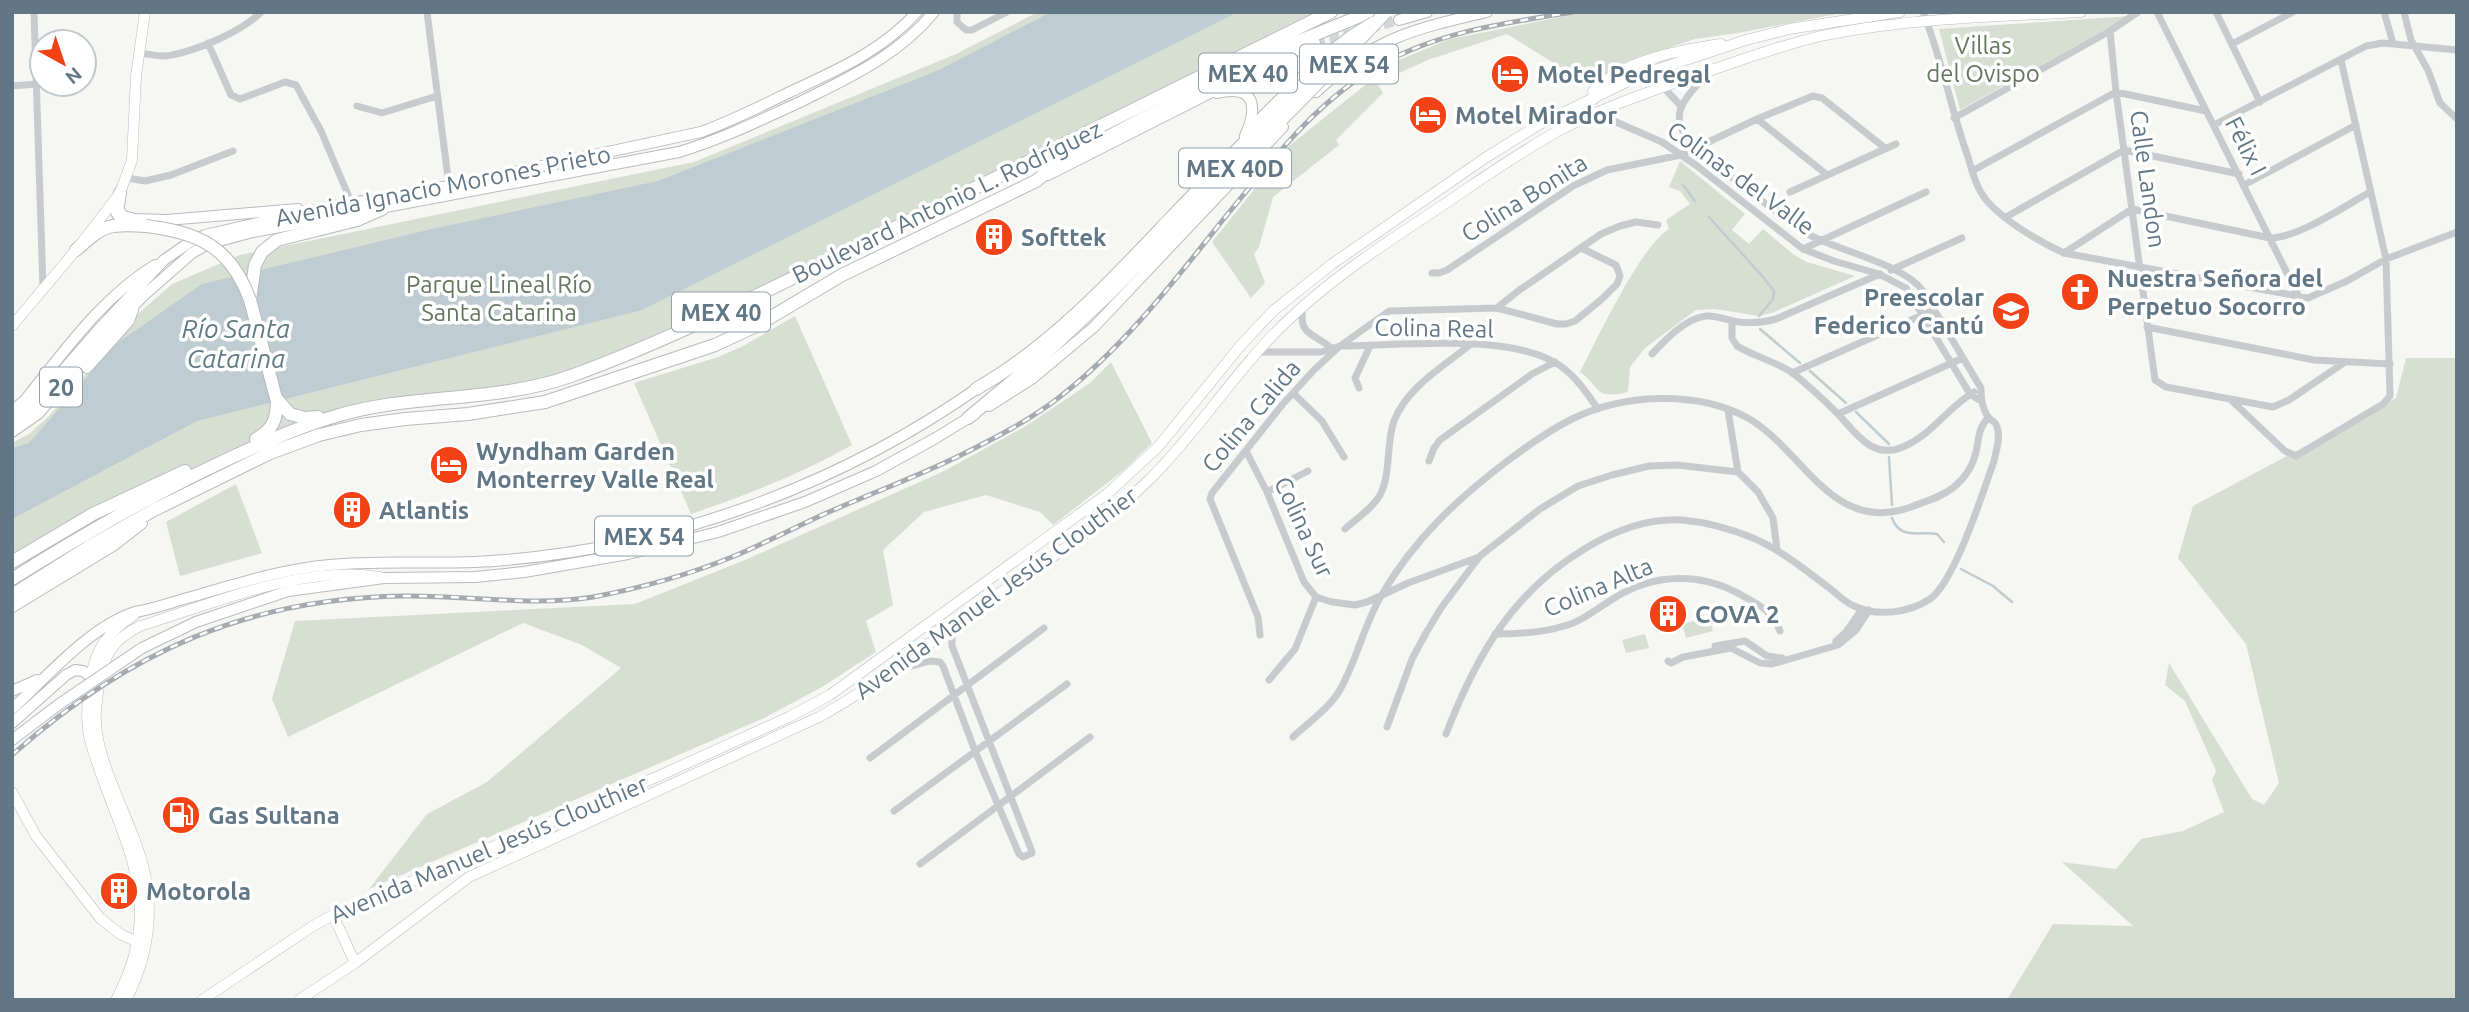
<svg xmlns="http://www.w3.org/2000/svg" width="2469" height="1012" viewBox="0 0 2469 1012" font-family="Ubuntu,sans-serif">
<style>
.green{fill:#d7dfd3}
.water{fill:#bfccd1}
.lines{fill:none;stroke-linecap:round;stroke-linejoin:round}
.stream{stroke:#bfccd1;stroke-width:2.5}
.primary-tunnel{stroke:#d1d6d7;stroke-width:10;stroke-dasharray:10 5;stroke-linecap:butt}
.secondary-casing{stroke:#b7bdc1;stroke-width:11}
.primary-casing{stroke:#b8bcc0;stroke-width:12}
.highway-casing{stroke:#b7bbbe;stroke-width:14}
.street{stroke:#c8cbce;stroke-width:7}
.secondary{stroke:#fff;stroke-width:10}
.primary{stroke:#fff;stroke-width:10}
.highway{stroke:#fff;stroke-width:12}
.rail-casing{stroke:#a5acb1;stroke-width:5}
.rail{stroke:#fff;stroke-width:2.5;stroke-dasharray:8;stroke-linecap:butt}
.primary-bridge-casing{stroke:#b8bcc0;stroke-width:12;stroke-linecap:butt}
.highway-bridge-casing{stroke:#b7bbbe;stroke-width:14;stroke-linecap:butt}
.primary-bridge{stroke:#fff;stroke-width:10}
.highway-bridge{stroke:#fff;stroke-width:12}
.labels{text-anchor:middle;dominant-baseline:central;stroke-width:7;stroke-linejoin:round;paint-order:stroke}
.shield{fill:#fff;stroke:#91a0aa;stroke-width:2}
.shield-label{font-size:23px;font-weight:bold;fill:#627786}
.park-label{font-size:24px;fill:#64785e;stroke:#fff}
.poi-label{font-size:24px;font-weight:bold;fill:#627786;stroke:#fff;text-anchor:start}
.street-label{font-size:24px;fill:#627786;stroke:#fff}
.water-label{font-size:26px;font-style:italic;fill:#5e7a83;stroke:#fff}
</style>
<rect width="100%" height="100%" fill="#f6f6f2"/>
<!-- green -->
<path class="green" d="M 1038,12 L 1328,12 L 723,311 L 542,384 L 379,404 L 139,493 L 12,565 L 12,443 L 29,434 L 49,416 L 139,313 L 172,284 L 240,255 L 694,162 L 956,54 Z
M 1586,12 L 1847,12 L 1738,33 L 1695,39 L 1626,62 L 1589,85 L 1507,34 L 1428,60 L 1377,83 L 1383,93 L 1336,140 L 1339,145 L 1273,197 L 1259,247 L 1254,254 L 1265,283 L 1251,298 L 1212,242 L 1289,146 L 1394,62 L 1450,39 Z
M 2130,16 L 1960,110 L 1939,29 Z
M 1680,161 L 1745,214 L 1732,230 L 1749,244 L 1763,229 L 1794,255 L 1807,262 L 1855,276 L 1774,312 L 1759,316 L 1715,309 L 1696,310 L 1645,348 L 1630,367 L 1628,392 C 1593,400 1602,388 1580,372 C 1598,338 1639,248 1669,229 L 1666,220 L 1690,204 L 1680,191 L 1669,187 Z
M 795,316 L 852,445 C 800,474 747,495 691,514 L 634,383 L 718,357 L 743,346 Z
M 2406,358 L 2457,358 L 2457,1000 L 2007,1000 L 2053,924 L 2133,926 L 2062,862 L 2116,869 L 2141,839 L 2183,831 L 2224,812 L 2212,780 L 2216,771 L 2185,701 L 2165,685 L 2169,663 L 2252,799 L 2264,805 L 2279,783 L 2246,644 L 2178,558 L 2193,506 L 2396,398 Z
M 1111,362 L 1152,443 L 1124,470 L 1053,525 L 1040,512 L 986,495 L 924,512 L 883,550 L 893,605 L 866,621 L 876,652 L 822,687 L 764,718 L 369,889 L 427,814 L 487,782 L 621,668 L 582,645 L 523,623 L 288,737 L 272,699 L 295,621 L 635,604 L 745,560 L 942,472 L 1026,426 L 1090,383 Z
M 236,484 L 262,553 L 180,576 L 166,522 Z
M 1709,617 L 1713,631 L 1686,638 L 1682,624 Z
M 1645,634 L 1649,648 L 1626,653 L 1622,640 Z"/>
<!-- water -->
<path class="water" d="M 1051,12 L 1238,12 L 642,310 L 197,421 L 12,519 L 12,448 L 29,443 L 116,344 L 202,284 L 432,229 L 658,181 L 939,70 Z"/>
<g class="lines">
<!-- stream -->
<path class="stream" d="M 1683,185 L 1695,201
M 1709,217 L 1763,277 L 1774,291 L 1773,299 L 1759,316
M 1760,329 L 1800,363
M 1810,371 L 1846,403
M 1856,412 L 1889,444
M 1889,457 L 1892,505
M 1892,518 C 1900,540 1919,531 1937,534 L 1944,542
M 1961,569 L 1993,586 L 2012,602"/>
<!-- primary-tunnel -->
<path class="primary-tunnel" d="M 1369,28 L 1399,20
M 1315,43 L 1353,33"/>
<!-- secondary casing -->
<g class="secondary-casing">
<path id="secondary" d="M 1594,99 L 1593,91 C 1625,60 1679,50 1721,44
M 12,326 L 76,250 L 120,193 L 132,160 L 136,76 L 145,12
M 12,792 L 36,836 L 100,918 L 120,934 L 144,945
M 333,915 L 355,963
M 116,1000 C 170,899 120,841 91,744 C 83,718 88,663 105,641 C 112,631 124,622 134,615
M 126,1000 C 144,965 153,925 147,885 C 139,832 105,784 97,733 C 94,717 97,701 99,685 C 104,655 112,640 140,626 C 212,604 304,564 380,577
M 202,1000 L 313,926 L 333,915 L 661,775 L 789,717 L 830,695 L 1107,494 L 1158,447 L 1241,345 L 1273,311 L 1332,264 L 1485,158 L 1540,124 L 1643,74 L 1746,40 L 1789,29 L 1900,12
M 299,1000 L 355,963 L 469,877 L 819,717 C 876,686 926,644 980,607 C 1039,565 1101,528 1153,476 C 1200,429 1236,370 1285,323 C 1327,282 1378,248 1428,215 C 1472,186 1514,155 1560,130 C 1606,106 1657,89 1706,72 C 1744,59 1782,45 1821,36 C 1905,18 1995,17 2081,12"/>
</g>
<!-- primary casing -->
<g class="primary-casing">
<path id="primary" d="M 1399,20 L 1427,12
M 1316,92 C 1374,38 1413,29 1487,12
M 1217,93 C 1256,84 1258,107 1245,136
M 1256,123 L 1319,60
M 1048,175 L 1277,59 L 1315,43
M 119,210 L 123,216 L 135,219 L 167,220 L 298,209
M 87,368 L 129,321 L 133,310
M 989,406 L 1033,378 L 1094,327 L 1283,127
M 12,411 L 25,400 C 64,352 101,298 155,265
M 12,422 L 31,407 L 99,329 L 164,260 L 190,242 L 205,235 L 329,207 L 449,186 L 701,132 C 732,121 761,106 790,92 C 837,70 882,51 917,12
M 12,432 L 38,414 L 105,336 L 143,296 L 192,253 L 208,244 L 253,232 L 679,152 C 722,139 761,120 802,101 C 850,77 899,55 934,12
M 142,648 L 196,622 L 288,591 L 384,578 L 475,577 L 524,572 L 628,554 L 718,532 L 805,502 L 876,471 L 934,439 L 975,414
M 12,691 L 37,680
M 12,709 C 47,677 89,627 135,612 C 154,609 172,602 191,597 C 236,584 283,569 330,565 C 388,559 447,566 505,560 C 675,546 842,484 982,385
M 12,723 L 66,675 L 75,670 L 83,671 L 89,675 L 91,682
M 12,740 L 58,705"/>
</g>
<!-- highway casing -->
<g class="highway-casing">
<path id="highway" d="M 120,193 L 117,212 L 125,224
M 76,250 C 104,225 108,223 146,226
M 976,389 C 1050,347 1110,282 1168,221 C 1211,176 1255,131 1300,88
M 318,417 L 305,418 L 290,414 L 276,398 L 250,300 L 255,265 L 262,252 L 277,240 L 357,220 L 382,209
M 968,418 L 1044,355 L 1108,295 L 1307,94
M 256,439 C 273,430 277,419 277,400
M 12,562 L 93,514 L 185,471
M 12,579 C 82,535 153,494 228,459 C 263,443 298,427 336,416 C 412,393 495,403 571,376 C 678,337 780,284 882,234 C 1032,160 1181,85 1331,12
M 12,595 L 90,546 L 154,510 L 270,453 L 319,435 L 361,425 L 405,419 L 468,414 L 545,402 L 715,345 L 756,326 L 842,275 L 1036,181 L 1058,163 L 1140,120 L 1287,46 L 1370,12
M 12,606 L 114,544 L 141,523"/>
</g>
<!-- street -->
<path class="street" d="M 34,12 L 43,288
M 427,12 L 449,186
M 957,12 L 957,22 L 966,30 L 972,30 L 1007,12
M 1923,12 C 1942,59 1951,110 1968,157 C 1972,171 1976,186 1984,197 C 2000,219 2040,242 2064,253 L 2308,298 L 2347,281 L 2386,259 L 2457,232
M 2157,12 L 2299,297
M 2216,12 L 2260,102
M 2384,12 L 2393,43
M 2404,12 L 2411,40 L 2428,70 L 2440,103 L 2457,119
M 2110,31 L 2116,92 L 2155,380 L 2166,387 L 2273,407 L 2289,400 L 2345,362
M 208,43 L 231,95 L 240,99 L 285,82 L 296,85 L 321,131 L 352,204
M 2232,44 L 2293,12
M 140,53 C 150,54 162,58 172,55 C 198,50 243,31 261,12
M 1643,74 L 1663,87 L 1681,106
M 12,86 L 37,84
M 357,106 L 382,113 L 437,96
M 1600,111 L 1616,122 L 1662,142 L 1697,166 L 1803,249 L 1834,261 L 1879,274 L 1906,288 L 1970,394 L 1981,401
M 1954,118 L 2110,31 L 2138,12
M 1757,119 L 1826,174
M 2214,125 L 2366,46 L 2383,43 L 2457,50
M 1972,171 L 2116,92 L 2206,111
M 127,178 L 145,181 L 171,175 L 233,151
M 2244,185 L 2356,125
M 1790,192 L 1896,144
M 2006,217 L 2124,150 L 2239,174
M 1803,249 L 1926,192
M 2064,253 L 2132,209 L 2270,238 C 2298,238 2345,206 2370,192
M 1891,270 L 1962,238
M 1432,273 L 1439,273 L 1447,270 L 1573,186 L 1607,170 L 1681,155 L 1757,119 L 1813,96 L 1822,98 L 1885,148
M 1303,307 C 1298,335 1313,333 1330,347
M 1497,308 L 1518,291 L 1601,234 L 1620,226 L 1636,222 L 1658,225
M 1732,321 L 1732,338 L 1737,346 C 1755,357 1778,362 1794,374 C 1809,386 1825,401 1838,414 C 1856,433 1872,460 1903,447 C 1932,435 1948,407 1974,392
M 2147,327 L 2314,360 L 2390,364
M 1256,352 L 1321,352 L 1340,346 C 1398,346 1504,333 1554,362 C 1573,372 1586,392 1598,409
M 1652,354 C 1665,340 1686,318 1706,316 C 1715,315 1724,319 1733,321 C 1748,324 1761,323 1776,319 L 1880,274
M 1792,373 L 1934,310
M 1359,388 L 1355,378 L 1370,346
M 1293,393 L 1322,421 L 1344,457
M 2232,401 L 2285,451 L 2296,456 L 2383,404 L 2390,396 L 2386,259 L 2341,60
M 1728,410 L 1738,472
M 1838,414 L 1963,358
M 1246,451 L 1267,492 L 1304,582 L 1316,597 L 1332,602 L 1355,605 L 1367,602 L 1408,583 L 1479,557
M 1429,461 L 1434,448 L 1440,440 L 1532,374 L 1555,362
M 1267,492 L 1308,471
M 1345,529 C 1356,519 1372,509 1380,495 C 1391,475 1386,443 1394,421 C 1407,387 1444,366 1471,344
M 1495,634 C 1519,634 1542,633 1564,626 C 1583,621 1599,607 1616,597 C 1655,573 1702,572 1743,596 C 1760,605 1773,612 1780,631
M 1260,635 L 1258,617 L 1210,499 L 1212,493 L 1282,405 L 1314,370 L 1340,346 L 1389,311 L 1497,308 L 1557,324 L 1566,324 L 1575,321 L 1602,299 L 1617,284 L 1620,276 L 1616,265 L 1581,248
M 1836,641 L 1846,632 L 1862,609
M 1715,646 L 1745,641 L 1767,656 L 1782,658
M 1668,661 L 1671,663 L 1683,657 L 1731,648 L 1760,663 L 1772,664 L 1838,645 L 1856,630 L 1869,610
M 894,671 L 930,661 L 940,662 L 943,666 L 975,751 L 1019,854 L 1023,857 L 1032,853 L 1031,849 L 952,646 L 952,636 L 958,624
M 1269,680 L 1295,649 L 1316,597
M 1387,727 L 1412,659 L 1426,633 L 1441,608 L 1480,556 L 1540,509 L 1578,486 L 1612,475 L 1649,466 L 1677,465 L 1738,472 L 1758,492 L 1773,518 L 1777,549
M 1446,734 C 1476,656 1513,591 1586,548 C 1614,531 1648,518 1682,520 C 1706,522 1731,529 1753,538 C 1781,550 1804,569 1828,587 C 1836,593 1844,602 1854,606 C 1877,617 1909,613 1930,599 C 1955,581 1983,492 1994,461 C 1996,451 2001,437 1997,427 C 1995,421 1995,423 1990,419 C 1982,411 1981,399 1981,388 L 1923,291 C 1904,263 1832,250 1800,230 L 1695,149 C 1664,114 1684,100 1710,71
M 1293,737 C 1309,722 1331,707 1341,688 C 1357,659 1364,625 1381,596 C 1414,539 1458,498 1510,459 C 1530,444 1550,430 1572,419 C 1623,394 1695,390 1746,417 C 1803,448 1831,536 1911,507 C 1926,501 1942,497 1954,487 C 1965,478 1973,465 1976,452 C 1979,439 1978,428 1988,418
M 870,758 L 1044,628
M 894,811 L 1067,684
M 920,864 L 1090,737"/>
<!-- secondary -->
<use href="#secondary" class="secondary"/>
<!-- primary -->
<use href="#primary" class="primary"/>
<!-- highway -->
<use href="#highway" class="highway"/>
<!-- rail casing -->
<g class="rail-casing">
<path id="rail" d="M 12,755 C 128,652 248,598 404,596 C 467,595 530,607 593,597 C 641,588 688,575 732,557 C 763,544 792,529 822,515 C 869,494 917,477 963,454 C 995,438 1028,421 1057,399 C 1121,350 1172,284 1222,221 C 1270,163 1315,101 1382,64 C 1441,31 1507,23 1573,12"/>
</g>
<!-- rail -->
<use href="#rail" class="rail"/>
<!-- primary-bridge casing -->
<g class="primary-bridge-casing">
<path id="primary-bridge" d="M 1319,60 L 1352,35 L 1373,22
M 58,705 L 142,648"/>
</g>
<!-- highway-bridge casing -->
<g class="highway-bridge-casing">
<path id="highway-bridge" d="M 1300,88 L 1338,50
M 1307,94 L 1386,12
M 146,226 C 198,232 231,247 250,300"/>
</g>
<!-- primary-bridge -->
<use href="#primary-bridge" class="primary-bridge"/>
<!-- highway-bridge -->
<use href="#highway-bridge" class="highway-bridge"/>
</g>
<!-- icons -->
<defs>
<g id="hotel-disc" transform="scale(2.0125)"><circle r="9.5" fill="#f34215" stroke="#fff"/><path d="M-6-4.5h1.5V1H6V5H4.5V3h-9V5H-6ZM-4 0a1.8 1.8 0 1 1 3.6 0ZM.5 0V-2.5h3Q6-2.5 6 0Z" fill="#fff"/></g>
<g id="building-disc" transform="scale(2.0125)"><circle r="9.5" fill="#f34215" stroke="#fff"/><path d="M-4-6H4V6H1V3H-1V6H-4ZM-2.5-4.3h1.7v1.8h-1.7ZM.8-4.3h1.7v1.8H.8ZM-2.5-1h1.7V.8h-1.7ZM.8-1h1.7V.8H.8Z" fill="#fff"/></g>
<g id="church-disc" transform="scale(2.0125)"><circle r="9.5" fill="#f34215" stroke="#fff"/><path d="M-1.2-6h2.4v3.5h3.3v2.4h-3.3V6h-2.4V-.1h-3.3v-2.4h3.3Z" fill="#fff"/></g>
<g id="school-disc" transform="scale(2.0125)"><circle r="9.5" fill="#f34215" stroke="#fff"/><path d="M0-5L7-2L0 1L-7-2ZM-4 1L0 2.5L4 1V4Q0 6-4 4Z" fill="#fff"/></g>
<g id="fuel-disc" transform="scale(2.0125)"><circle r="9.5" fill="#f34215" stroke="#fff"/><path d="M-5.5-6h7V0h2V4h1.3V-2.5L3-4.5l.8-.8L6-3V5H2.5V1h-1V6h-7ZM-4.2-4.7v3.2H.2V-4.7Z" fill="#fff"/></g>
</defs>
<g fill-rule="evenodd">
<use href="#hotel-disc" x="1510" y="74"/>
<use href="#hotel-disc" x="1428" y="115"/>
<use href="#building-disc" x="994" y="237"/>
<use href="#church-disc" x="2080" y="292"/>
<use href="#school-disc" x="2011" y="311"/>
<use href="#hotel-disc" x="449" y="465"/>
<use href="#building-disc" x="352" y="510"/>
<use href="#building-disc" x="1668" y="614"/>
<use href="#fuel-disc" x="181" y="815"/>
<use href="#building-disc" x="119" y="891"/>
</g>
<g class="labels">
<!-- shield labels -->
<g class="shield">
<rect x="1300" y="44.5" width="98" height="39" rx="5"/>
<rect x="1199" y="53.5" width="98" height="39" rx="5"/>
<rect x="1179" y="148.5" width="112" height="39" rx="5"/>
<rect x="672" y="292.5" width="98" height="39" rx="5"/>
<rect x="40" y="367.5" width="42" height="39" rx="5"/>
<rect x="595" y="516.5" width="98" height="39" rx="5"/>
</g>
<g class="shield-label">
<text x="1349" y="64">MEX 54</text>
<text x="1248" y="73">MEX 40</text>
<text x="1235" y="168">MEX 40D</text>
<text x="721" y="312">MEX 40</text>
<text x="61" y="387">20</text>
<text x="644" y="536">MEX 54</text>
</g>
<!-- park labels -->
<g class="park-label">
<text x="1983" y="45">Villas<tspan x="1983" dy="28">del Ovispo</tspan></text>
<text x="499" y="284">Parque Lineal Río<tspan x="499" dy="28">Santa Catarina</tspan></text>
</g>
<!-- poi labels -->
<g class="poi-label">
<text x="1537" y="74">Motel Pedregal</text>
<text x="1455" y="115">Motel Mirador</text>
<text x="1021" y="237">Softtek</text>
<text x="2107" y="278">Nuestra Señora del<tspan x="2107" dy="28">Perpetuo Socorro</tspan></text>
<text x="1984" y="297" text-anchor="end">Preescolar<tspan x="1984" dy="28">Federico Cantú</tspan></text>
<text x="476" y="451">Wyndham Garden<tspan x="476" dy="28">Monterrey Valle Real</tspan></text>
<text x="379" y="510">Atlantis</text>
<text x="1695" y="614">COVA 2</text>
<text x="208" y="815">Gas Sultana</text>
<text x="146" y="891">Motorola</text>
</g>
<!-- street labels -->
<g class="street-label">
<text transform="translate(2246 146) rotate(63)">Félix I</text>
<text transform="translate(1741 178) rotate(36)">Colinas del Valle</text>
<text transform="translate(2148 179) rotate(82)">Calle Landon</text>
<text transform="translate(443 186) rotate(-11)">Avenida Ignacio Morones Prieto</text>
<text transform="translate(1524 198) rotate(-32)">Colina Bonita</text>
<text transform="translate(947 202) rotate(-26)">Boulevard Antonio L. Rodríguez</text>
<text transform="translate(1434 328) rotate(1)">Colina Real</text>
<text transform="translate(1251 416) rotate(-50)">Colina Calida</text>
<text transform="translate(1304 527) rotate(65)">Colina Sur</text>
<text transform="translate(1598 587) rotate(-23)">Colina Alta</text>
<text transform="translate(996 593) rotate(-36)">Avenida Manuel Jesús Clouthier</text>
<text transform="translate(489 849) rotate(-23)">Avenida Manuel Jesús Clouthier</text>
</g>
<!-- water labels -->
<g class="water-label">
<text x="236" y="328">Río Santa<tspan x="236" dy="30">Catarina</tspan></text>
</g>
</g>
<!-- border -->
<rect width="2469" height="1012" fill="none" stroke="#627786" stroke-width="28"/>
<!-- north arrow -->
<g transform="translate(63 63) rotate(140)"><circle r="33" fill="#ffffff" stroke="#c0c9cf" stroke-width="2"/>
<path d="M0-5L12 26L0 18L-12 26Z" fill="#f34215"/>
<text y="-10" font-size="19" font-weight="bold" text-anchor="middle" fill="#627786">N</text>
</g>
</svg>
